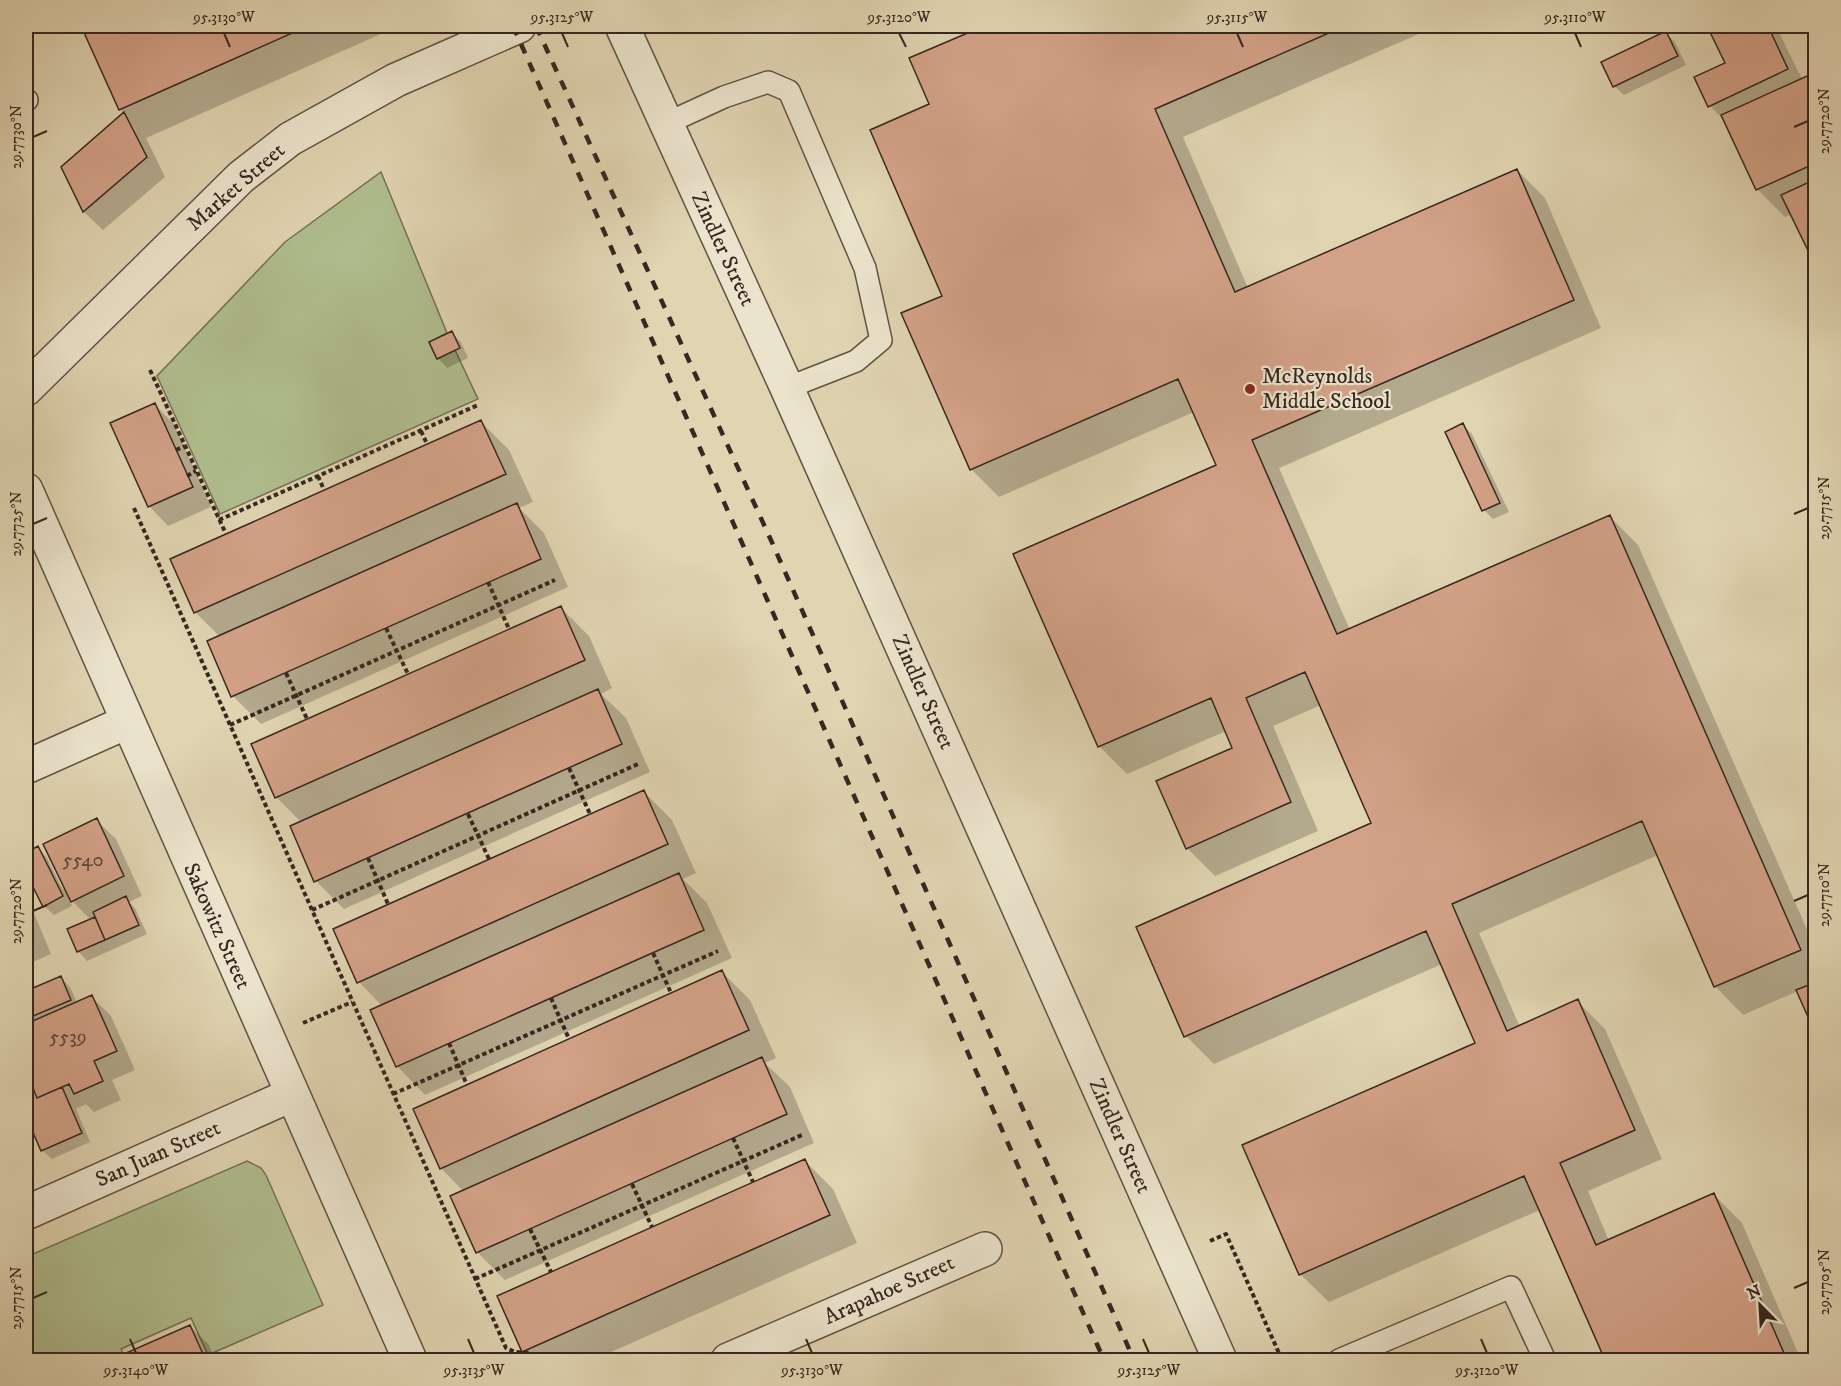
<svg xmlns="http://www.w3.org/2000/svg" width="1841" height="1386" viewBox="0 0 1841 1386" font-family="'IM FELL DW Pica',serif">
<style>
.green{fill:#b0bd8e;stroke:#737257;stroke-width:1.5}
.shadow{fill:#0003}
.building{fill:#d3a187;stroke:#362720;stroke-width:1.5}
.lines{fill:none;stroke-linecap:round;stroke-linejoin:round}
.service-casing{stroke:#605244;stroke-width:24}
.minor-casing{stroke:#605244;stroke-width:36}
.tertiary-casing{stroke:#605244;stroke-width:36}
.path{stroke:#362720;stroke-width:4;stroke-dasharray:4.5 3;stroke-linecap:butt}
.service{stroke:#ebe3cc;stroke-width:21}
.minor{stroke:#ebe3cc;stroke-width:33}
.tertiary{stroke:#ebe3cc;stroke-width:33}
.rail{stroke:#362720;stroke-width:4.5;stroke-dasharray:10 10;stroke-linecap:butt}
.ticks{fill:none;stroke:#362720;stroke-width:2}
.poi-dot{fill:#8f2418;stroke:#ebe3cc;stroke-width:2}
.labels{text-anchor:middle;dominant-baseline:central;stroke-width:4.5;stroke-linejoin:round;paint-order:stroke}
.number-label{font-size:20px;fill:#5d463a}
.street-label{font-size:22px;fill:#362720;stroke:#ebe3cc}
.poi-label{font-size:22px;fill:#362720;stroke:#ebe3cc;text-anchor:start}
.neatline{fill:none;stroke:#362720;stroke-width:2}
.ticks-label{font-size:15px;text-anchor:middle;fill:#362720}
</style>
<rect width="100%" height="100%" fill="#e0d4b1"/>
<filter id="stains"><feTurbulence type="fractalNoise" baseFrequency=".00333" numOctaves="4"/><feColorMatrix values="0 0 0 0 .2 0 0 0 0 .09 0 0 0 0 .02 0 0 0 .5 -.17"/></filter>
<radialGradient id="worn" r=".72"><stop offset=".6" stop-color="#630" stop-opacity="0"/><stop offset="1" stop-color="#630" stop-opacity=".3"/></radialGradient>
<!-- green -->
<path class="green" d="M 381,172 L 447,333 L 429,342 L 437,359 L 455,350 L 478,399 L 220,514 L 157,376 L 285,242 Z
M 247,1161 L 261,1168 L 266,1175 L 323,1305 L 208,1355 L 191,1318 L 121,1349 L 126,1360 L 26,1360 L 26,1257 Z"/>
<!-- shadow -->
<path class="shadow" d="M 83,26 L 399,26 L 146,138 L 165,177 L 103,230 L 84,212 L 63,168 L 125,114 L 120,109 Z
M 988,26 L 1437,26 L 1183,137 L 1248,288 L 1517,170 L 1545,198 L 1601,328 L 1279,468 L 1350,630 L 1610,517 L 1638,545 L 1816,950 L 1816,1031 L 1798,991 L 1743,1015 L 1715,986 L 1658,855 L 1479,933 L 1520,1027 L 1577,1001 L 1605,1029 L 1662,1159 L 1588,1191 L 1609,1241 L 1714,1195 L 1742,1223 L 1801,1360 L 1606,1360 L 1540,1210 L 1329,1302 L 1300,1274 L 1477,1044 L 1442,964 L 1214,1064 L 1186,1036 L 1373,824 L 1321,705 L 1273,726 L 1318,831 L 1215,876 L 1187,848 L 1234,749 L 1226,731 L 1127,774 L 1099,746 L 1218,466 L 1194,412 L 999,497 L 971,469 L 944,297 L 931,105 L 911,59 Z
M 1708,26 L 1776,26 L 1802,79 L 1816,73 L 1816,264 L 1792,214 L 1785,217 L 1757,189 L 1727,123 L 1710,106 L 1727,64 Z
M 1666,33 L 1675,42 L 1686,65 L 1624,95 L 1614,86 Z
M 452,333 L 461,342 L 468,358 L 447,368 L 438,358 Z
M 155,405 L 174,424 L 211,507 L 168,526 L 149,506 Z
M 481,422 L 509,450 L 533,502 L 519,508 L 544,533 L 568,587 L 261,724 L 233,696 L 220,637 L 195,612 Z
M 1463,425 L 1472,434 L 1509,512 L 1493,519 L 1484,510 Z
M 561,608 L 589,636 L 612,688 L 601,694 L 626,718 L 650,772 L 344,909 L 316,881 L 302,823 L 276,797 Z
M 644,792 L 672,820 L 696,873 L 683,879 L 707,903 L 732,958 L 425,1095 L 397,1066 L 382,1006 L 359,982 Z
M 96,820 L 116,839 L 142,896 L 129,902 L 135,908 L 147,934 L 87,961 L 78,951 L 91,920 L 68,897 L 72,906 L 54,915 L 44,906 L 26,869 L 26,855 L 38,848 L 47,858 L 63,890 Z
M 26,894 L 51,954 L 26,965 Z
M 722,972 L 750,1000 L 776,1058 L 765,1063 L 790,1087 L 814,1143 L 505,1280 L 477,1252 L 464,1192 L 441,1168 Z
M 61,978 L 70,987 L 77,1003 L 92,997 L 111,1016 L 135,1070 L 112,1080 L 121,1100 L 94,1112 L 86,1104 L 76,1109 L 90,1142 L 52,1159 L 42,1150 L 26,1112 L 26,993 Z
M 805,1161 L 833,1189 L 857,1243 L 593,1360 L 532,1360 L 523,1351 Z
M 190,1326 L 209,1345 L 215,1360 L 131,1360 L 128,1354 Z"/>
<!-- building -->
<path class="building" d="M 81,26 L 308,26 L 119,110 Z
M 984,26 L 1345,26 L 1155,109 L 1235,292 L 1517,169 L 1574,300 L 1252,440 L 1337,634 L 1610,515 L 1801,950 L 1714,987 L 1642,821 L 1452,904 L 1507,1031 L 1578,999 L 1635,1130 L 1560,1163 L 1596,1245 L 1714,1193 L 1787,1360 L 1605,1360 L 1524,1176 L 1299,1275 L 1242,1145 L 1475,1043 L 1426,931 L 1184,1037 L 1136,927 L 1371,823 L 1305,672 L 1246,698 L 1291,802 L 1186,849 L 1156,781 L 1232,748 L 1211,698 L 1098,747 L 1013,554 L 1216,465 L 1178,379 L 970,470 L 901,313 L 942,296 L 870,130 L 929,104 L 909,58 Z
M 1707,26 L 1768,26 L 1788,69 L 1708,107 L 1694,77 L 1725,63 Z
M 1666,31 L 1678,56 L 1613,87 L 1601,62 Z
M 1816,72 L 1816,163 L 1756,190 L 1721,115 Z
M 124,112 L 147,157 L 83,212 L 61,167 Z
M 1816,179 L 1816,267 L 1781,195 Z
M 452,331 L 460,348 L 437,359 L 429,342 Z
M 155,403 L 193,487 L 148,507 L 110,423 Z
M 481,420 L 506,474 L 194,613 L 170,559 Z
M 1463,423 L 1500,503 L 1482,511 L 1445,432 Z
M 517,503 L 541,559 L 231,697 L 207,641 Z
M 561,606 L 585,660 L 275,798 L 251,744 Z
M 598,689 L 622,744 L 314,882 L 290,826 Z
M 644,790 L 668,844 L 357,983 L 333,929 Z
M 97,818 L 124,876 L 71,902 L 43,844 Z
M 38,846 L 63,896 L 43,907 L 26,873 L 26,853 Z
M 679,873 L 704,930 L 396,1067 L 370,1010 Z
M 126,896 L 139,925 L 105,940 L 93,912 Z
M 95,917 L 105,940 L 77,952 L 67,929 Z
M 722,970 L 749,1030 L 440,1169 L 413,1109 Z
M 61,976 L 71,1000 L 26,1019 L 26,991 Z
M 1816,982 L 1816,1035 L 1796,990 Z
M 92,995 L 117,1051 L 94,1061 L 103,1081 L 74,1094 L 69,1084 L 37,1098 L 26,1071 L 26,1024 Z
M 762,1057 L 787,1114 L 476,1253 L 450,1196 Z
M 26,1071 L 37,1098 L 62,1087 L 82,1133 L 41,1151 L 26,1116 Z
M 805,1159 L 830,1215 L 522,1352 L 497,1296 Z
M 190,1325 L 203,1354 L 189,1360 L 130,1360 L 126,1353 Z"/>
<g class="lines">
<!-- service casing -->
<g class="service-casing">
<path id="service" d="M 26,100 L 27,100
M 665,124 L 724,97 L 768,82 L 789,91 L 865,268 L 881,340 L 856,361 L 787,388
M 1339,1360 L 1511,1287 L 1545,1360"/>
</g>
<!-- minor casing -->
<g class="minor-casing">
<path id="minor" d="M 622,26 L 787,388 L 1220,1360
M 26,490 L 410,1360
M 26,767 L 127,722
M 26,1213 L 291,1095
M 728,1360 L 985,1249"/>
</g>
<!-- tertiary casing -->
<g class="tertiary-casing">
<path id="tertiary" d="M 26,389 L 241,177 L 290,139 L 396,80 L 519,26"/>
</g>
<!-- path -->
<path class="path" d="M 150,370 L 226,534
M 421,431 L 427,444
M 176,450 L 185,446
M 187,476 L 196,471
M 318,476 L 324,490
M 134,508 L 506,1348 L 515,1352 L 531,1353
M 219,520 L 478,405
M 488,582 L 509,629
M 386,628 L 408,674
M 286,673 L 307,719
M 230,725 L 555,580
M 569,768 L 590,814
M 468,814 L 489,859
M 368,858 L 388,904
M 312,910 L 638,764
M 653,953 L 671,993
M 551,998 L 569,1039
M 303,1023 L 352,1002
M 449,1043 L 467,1085
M 393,1094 L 718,951
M 733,1138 L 753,1182
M 632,1184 L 652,1227
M 530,1229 L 551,1272
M 1210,1241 L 1226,1234 L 1282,1360
M 475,1279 L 802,1135"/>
<!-- service -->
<use href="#service" class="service"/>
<!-- minor -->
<use href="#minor" class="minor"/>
<!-- tertiary -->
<use href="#tertiary" class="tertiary"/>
<!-- rail -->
<path class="rail" d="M 513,26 L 1104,1360
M 536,26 L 770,538 L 1134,1360"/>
</g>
<!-- ticks -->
<path class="ticks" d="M 224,33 L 230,47M 562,33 L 568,47M 899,33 L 906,47M 1237,33 L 1243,47M 1575,33 L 1581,47M 1794,127 L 1808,121M 33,137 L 47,131M 1794,514 L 1808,508M 33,524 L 47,518M 1794,901 L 1808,895M 33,911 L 47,905M 1794,1288 L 1808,1282M 33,1298 L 47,1292M 130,1339 L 136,1353M 468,1339 L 474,1353M 806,1339 L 812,1353M 1143,1339 L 1149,1353M 1481,1339 L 1487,1353"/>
<!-- markers -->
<circle class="poi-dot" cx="1250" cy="389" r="6"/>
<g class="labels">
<!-- number labels -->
<g class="number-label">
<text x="83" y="860">5540</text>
<text x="68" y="1037">5539</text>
</g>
<!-- street labels -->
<g class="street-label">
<text transform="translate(236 187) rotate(-41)">Market Street</text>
<text transform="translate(723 249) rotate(65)">Zindler Street</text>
<text transform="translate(923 692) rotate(66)">Zindler Street</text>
<text transform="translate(217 926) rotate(66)">Sakowitz Street</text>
<text transform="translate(1120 1136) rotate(66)">Zindler Street</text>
<text transform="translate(158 1154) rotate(-24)">San Juan Street</text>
<text transform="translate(889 1290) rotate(-24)">Arapahoe Street</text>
</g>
<!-- poi labels -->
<g class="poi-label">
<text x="1262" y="376">McReynolds<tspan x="1262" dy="25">Middle School</tspan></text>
</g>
</g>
<!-- margin -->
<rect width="1841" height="1386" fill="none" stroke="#e0d4b1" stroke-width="66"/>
<!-- north arrow -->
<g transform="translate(1760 1305) rotate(336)" stroke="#ebe3cc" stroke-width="4.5" paint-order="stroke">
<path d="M0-4.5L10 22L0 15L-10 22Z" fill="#362720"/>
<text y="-9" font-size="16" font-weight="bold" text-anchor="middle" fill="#362720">N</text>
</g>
<rect x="33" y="33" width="1775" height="1320" class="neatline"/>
<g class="ticks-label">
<text x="224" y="22">95.3130°W</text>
<text x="562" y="22">95.3125°W</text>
<text x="899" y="22">95.3120°W</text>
<text x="1237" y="22">95.3115°W</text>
<text x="1575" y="22">95.3110°W</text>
<text transform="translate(1824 121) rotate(-90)" y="5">29.7720°N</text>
<text transform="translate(16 137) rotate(-90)" y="5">29.7730°N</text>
<text transform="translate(1824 508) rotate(-90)" y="5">29.7715°N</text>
<text transform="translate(16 524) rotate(-90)" y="5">29.7725°N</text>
<text transform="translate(1824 895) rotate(-90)" y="5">29.7710°N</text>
<text transform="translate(16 911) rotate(-90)" y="5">29.7720°N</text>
<text transform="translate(1824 1282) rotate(-90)" y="5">29.7705°N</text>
<text transform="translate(16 1298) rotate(-90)" y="5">29.7715°N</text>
<text x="136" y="1375">95.3140°W</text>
<text x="474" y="1375">95.3135°W</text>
<text x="812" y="1375">95.3130°W</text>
<text x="1149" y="1375">95.3125°W</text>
<text x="1487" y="1375">95.3120°W</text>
</g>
<rect width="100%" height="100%" filter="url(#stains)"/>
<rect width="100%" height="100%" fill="url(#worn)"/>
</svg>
